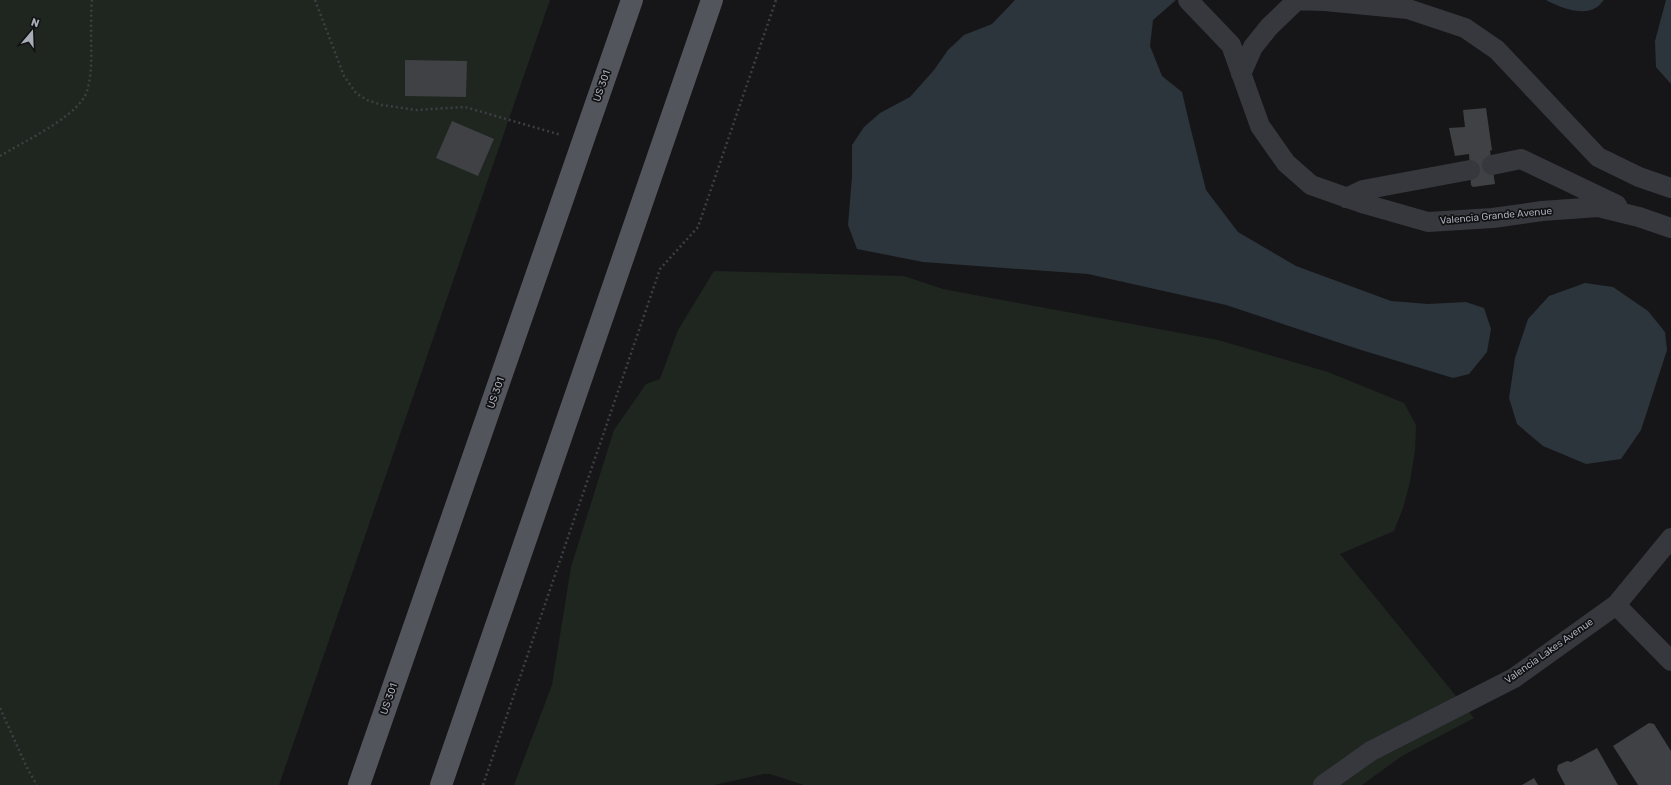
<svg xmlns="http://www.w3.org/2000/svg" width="1671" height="785" viewBox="0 0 1671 785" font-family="Rubik,sans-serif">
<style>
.green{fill:#1e261f}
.water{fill:#2c353c}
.building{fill:#404145}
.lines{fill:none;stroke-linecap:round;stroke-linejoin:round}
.path{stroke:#3d3f44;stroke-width:2.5;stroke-dasharray:2 3;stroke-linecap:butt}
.street{stroke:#37383d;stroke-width:20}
.primary{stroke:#53555c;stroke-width:22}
.labels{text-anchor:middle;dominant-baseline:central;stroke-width:3.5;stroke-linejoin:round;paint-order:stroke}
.street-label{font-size:10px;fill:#a8adb8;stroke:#111113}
</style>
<rect width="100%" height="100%" fill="#161618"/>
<!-- green -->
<path class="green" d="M 0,0 L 550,0 L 279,785 L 0,785 Z
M 714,271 L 904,276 L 943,289 L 1218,340 L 1328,372 L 1404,403 L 1416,425 L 1415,451 L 1410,482 L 1403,508 L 1394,531 L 1340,554 L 1474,718 L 1402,756 L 1362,785 L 804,785 L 770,774 L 764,774 L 714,785 L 514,785 L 552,685 L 571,567 L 614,430 L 646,384 L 660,379 L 678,330 Z"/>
<!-- water -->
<path class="water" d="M 1015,0 L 1176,0 L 1153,20 L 1150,46 L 1162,76 L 1182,92 L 1189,122 L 1206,190 L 1238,232 L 1296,266 L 1391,301 L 1428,304 L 1466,302 L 1484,308 L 1491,329 L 1487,352 L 1469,374 L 1453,378 L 1358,349 L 1226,305 L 1088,274 L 923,262 L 857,249 L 848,225 L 852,177 L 852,145 L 864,127 L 880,113 L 910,97 L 934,70 L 948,50 L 964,35 L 992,24 Z
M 1546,0 L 1604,0 C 1602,2 1599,6 1597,7 C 1583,17 1559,7 1546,0 Z
M 1666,0 L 1671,0 L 1671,84 L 1656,67 L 1655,41 Z
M 1585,283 L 1613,287 L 1648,311 L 1665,332 L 1667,350 L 1641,430 L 1621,459 L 1586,464 L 1543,446 L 1517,424 L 1509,398 L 1515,358 L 1528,319 L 1549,296 Z"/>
<!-- building -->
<path class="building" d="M 405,60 L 467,61 L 466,97 L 405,96 Z
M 1486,108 L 1492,150 L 1490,151 L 1495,184 L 1473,187 L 1471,185 L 1469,154 L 1455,156 L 1449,128 L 1465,127 L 1463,110 Z
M 452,121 L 494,139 L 478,176 L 436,158 Z
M 1649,723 L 1654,724 L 1671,751 L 1671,785 L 1638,785 L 1613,746 Z
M 1597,748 L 1618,785 L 1565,785 L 1557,770 L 1558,765 L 1567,761 L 1571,762 Z
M 1534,778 L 1538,785 L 1522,785 Z"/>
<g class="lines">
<!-- path -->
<path class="path" d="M 315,0 L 344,76 L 356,93 L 367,100 L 382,105 L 416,110 L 465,107 L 561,135
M 0,156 C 23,142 68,121 83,99 C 89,90 90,78 91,67 C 92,45 90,23 92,0
M 0,708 L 28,770 L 37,785
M 483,785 L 660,269 L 698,227 L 776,0"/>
<!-- street -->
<path class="street" d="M 1188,0 L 1231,45 L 1260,126 L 1286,163 L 1311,185 L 1365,204 L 1428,222 L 1493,218 L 1542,211 L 1598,207 L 1639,217 L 1671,228
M 1293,0 L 1325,1 L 1408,9 L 1465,28 L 1497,50 L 1598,157 L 1639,177 L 1671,188
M 1241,74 L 1253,47 L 1269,27 L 1296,1
M 1492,165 L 1521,159 L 1617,205
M 1346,198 L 1363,190 L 1470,170
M 1616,605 L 1671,661
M 1323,785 L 1371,751 L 1514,678 L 1616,605 L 1671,538"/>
<!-- primary -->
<path class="primary" d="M 359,785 L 632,0
M 441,785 L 712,0"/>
</g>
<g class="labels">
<!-- street labels -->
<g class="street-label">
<text transform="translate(602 86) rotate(-71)">US 301</text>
<text transform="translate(1496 216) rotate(-5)">Valencia Grande Avenue</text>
<text transform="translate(496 393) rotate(-71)">US 301</text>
<text transform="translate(1549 651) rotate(-35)">Valencia Lakes Avenue</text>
<text transform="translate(389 699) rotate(-71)">US 301</text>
</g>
</g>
<!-- north arrow -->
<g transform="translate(32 32) rotate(19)" stroke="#111113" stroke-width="3" paint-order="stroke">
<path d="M0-3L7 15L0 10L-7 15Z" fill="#a8adb8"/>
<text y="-6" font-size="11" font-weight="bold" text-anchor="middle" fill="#a8adb8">N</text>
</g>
</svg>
